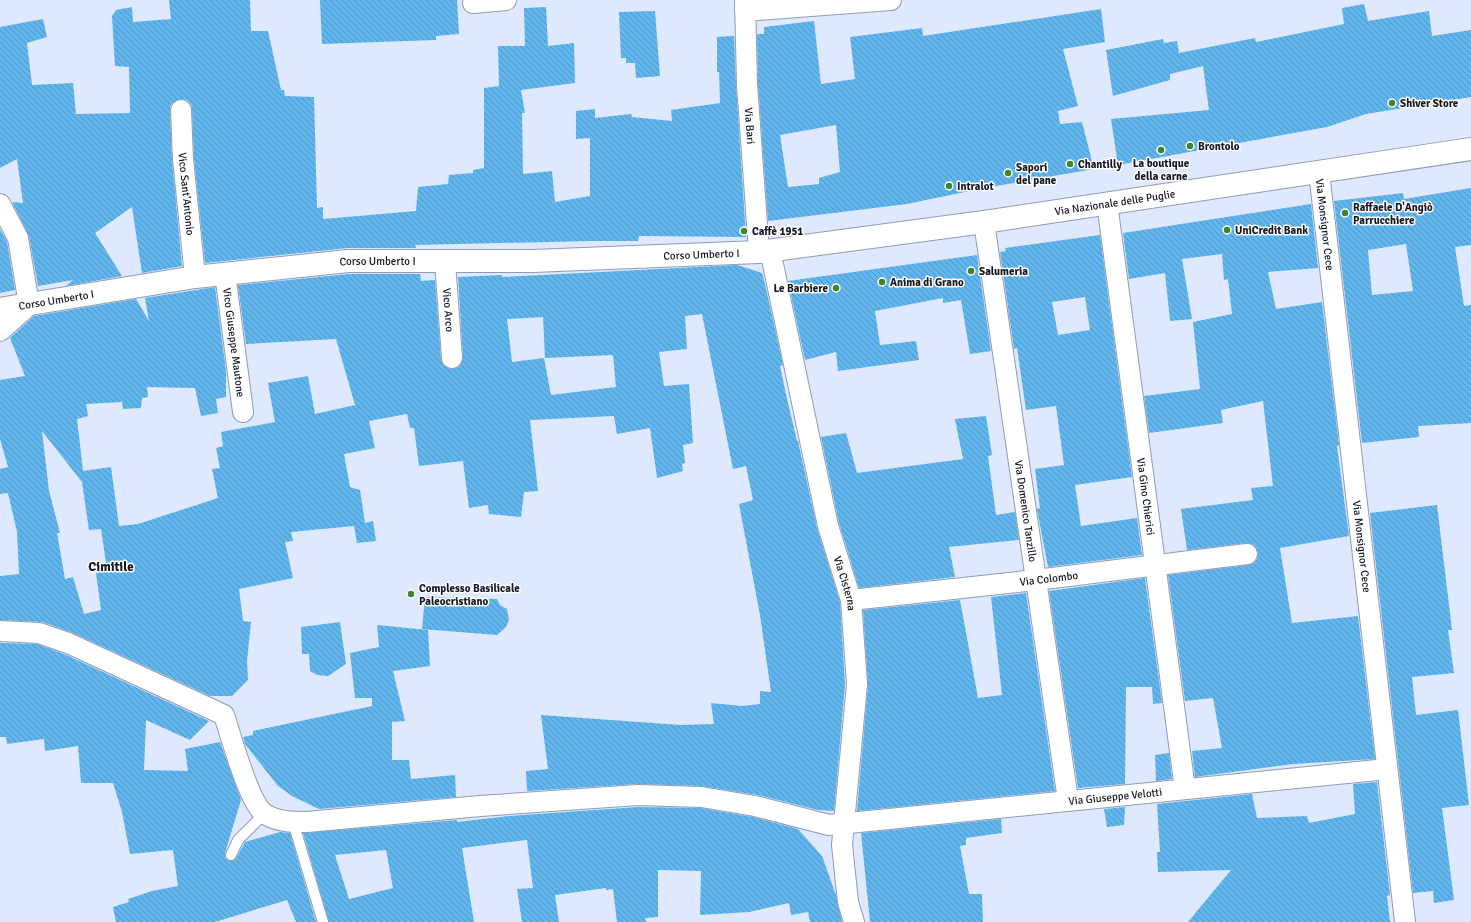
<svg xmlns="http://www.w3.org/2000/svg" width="1471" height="922" viewBox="0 0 1471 922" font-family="Signika,sans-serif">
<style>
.building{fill:url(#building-back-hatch);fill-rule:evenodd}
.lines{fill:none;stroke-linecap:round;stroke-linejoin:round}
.service-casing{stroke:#909cb5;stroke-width:12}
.minor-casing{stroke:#909cb5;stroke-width:22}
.secondary-casing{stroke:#909cb5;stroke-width:24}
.service{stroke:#fff;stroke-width:10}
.minor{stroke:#fff;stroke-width:20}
.secondary{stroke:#fff;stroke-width:22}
.poi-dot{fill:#408529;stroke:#fff;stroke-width:1.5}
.labels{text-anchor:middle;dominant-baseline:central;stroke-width:3;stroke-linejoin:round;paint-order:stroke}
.poi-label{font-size:11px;font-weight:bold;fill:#131721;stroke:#fff;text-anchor:start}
.street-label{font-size:11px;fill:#131721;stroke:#fff}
.quarter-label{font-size:13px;font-weight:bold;fill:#131721;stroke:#fff}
</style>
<defs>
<pattern id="building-back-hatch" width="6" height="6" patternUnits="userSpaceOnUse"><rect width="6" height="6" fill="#61b6ee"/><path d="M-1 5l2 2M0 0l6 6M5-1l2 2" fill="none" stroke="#4f93c0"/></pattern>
</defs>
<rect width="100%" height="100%" fill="#dee8fe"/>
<!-- building -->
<path class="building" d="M 169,0 L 250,0 L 251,31 L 268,31 L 281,90 L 284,90 L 285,96 L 314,97 L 317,208 L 323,207 L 323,219 L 416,211 L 418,187 L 448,184 L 449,175 L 473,173 L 473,170 L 484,168 L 484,88 L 499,86 L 498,46 L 525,46 L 524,8 L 546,7 L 548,46 L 574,43 L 575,83 L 521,90 L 525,113 L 522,113 L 523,174 L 552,171 L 555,202 L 590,196 L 590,138 L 576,139 L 576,111 L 595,109 L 595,118 L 631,114 L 632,117 L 672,121 L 671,110 L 720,103 L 719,72 L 717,72 L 717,37 L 734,36 L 736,85 L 746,237 L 639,236 L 638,241 L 591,241 L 415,245 L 416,248 L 348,248 L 205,263 L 194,158 L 192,110 L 191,104 L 187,100 L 180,99 L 171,104 L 170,110 L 172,160 L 182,266 L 142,273 L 132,207 L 95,233 L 122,276 L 66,286 L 73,280 L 38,286 L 29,236 L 12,202 L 23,203 L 17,159 L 0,168 L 0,27 L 43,19 L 47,37 L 27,43 L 32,85 L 73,83 L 76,114 L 130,113 L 129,67 L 115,66 L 112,16 L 116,10 L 132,7 L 133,22 L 171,19 Z
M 320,0 L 457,0 L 459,34 L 436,36 L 436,40 L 322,44 Z
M 1364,4 L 1368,21 L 1429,11 L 1432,36 L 1471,30 L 1471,97 L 1366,114 L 1327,127 L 1118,165 L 1111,119 L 1209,110 L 1203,66 L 1170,74 L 1170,80 L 1113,96 L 1106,50 L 1163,39 L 1164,43 L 1177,41 L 1179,53 L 1255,38 L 1256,42 L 1344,24 L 1342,8 Z
M 1101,9 L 1105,42 L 1063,49 L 1078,106 L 1058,111 L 1060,124 L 1082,122 L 1094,169 L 984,188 L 907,204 L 768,221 L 758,83 L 757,34 L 764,34 L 764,27 L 814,21 L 821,84 L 855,79 L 850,37 L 922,28 L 923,36 ZM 836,125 L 840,172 L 819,178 L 819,184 L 788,187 L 780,135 Z
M 655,11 L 660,76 L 636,78 L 635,63 L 626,63 L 626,58 L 621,58 L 619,12 Z
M 1471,188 L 1471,245 L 1455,247 L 1464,306 L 1471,305 L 1471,423 L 1418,426 L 1419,437 L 1362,443 L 1334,201 L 1403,193 L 1404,199 ZM 1406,244 L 1413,291 L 1372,295 L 1368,250 Z
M 1311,204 L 1318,268 L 1268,272 L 1276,309 L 1322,302 L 1339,445 L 1337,446 L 1349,536 L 1280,548 L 1292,623 L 1358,616 L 1375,759 L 1293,764 L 1195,777 L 1192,751 L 1222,748 L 1213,698 L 1185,701 L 1168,575 L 1248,565 L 1254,563 L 1257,559 L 1258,553 L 1256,547 L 1252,544 L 1246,543 L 1187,550 L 1181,509 L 1253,500 L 1251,488 L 1273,486 L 1263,401 L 1221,410 L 1223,423 L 1149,433 L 1144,396 L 1200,389 L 1193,322 L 1232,314 L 1228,279 L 1224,280 L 1222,254 L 1182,259 L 1192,319 L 1170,321 L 1165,273 L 1129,279 L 1123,233 Z
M 0,229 L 7,242 L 15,290 L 0,293 Z
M 1100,235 L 1132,477 L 1075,485 L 1081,526 L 1137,518 L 1142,555 L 1048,567 L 1037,509 L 1040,508 L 1035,469 L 1064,465 L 1056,406 L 1026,410 L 1017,348 L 1014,349 L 1000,252 L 1006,251 L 1005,248 ZM 1085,297 L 1090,330 L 1058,335 L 1052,302 Z
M 977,255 L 991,351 L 970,354 L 961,300 L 943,303 L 943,298 L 875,311 L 880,345 L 916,341 L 919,360 L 838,371 L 836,352 L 805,360 L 788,281 Z
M 737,265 L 762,273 L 765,284 L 783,365 L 780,366 L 787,399 L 797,441 L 798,441 L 817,528 L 840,602 L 845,684 L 834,811 L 818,810 L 758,795 L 701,786 L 637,784 L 527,791 L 526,771 L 548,769 L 541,715 L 681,725 L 714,724 L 711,703 L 742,706 L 760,704 L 760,691 L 771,692 L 760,615 L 739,504 L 753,500 L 746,466 L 733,469 L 702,314 L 685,316 L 687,349 L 659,352 L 664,386 L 689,384 L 693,443 L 683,445 L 685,463 L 682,464 L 683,471 L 657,478 L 650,428 L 617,434 L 614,416 L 530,420 L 538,491 L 524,492 L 521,517 L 489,514 L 488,505 L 469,508 L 463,461 L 419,466 L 414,428 L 410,428 L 407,414 L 369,421 L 375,448 L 344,454 L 350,487 L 360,490 L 365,523 L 373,521 L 376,541 L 357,543 L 354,526 L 291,532 L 293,541 L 285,542 L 293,578 L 239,589 L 243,621 L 251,622 L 247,661 L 248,680 L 232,696 L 210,696 L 73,633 L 43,622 L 0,620 L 0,576 L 19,574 L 17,532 L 8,493 L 0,494 L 0,469 L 8,467 L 0,439 L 0,380 L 25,376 L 10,338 L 34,316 L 136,299 L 149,321 L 145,298 L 215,287 L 226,371 L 226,397 L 216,399 L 218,413 L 201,416 L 195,388 L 147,387 L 148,397 L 142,398 L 141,408 L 123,409 L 122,402 L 86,404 L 88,416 L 77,419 L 83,471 L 111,467 L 119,526 L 138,524 L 218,498 L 212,469 L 220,468 L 216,448 L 223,446 L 221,432 L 275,422 L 268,383 L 308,376 L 315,414 L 355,405 L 336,339 L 246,344 L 238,285 L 349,274 L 420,274 L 421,281 L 435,280 L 441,359 L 443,365 L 452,369 L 459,367 L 463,358 L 458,277 L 502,275 L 502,277 ZM 543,317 L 545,358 L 613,355 L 616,387 L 551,395 L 544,358 L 512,362 L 507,319 ZM 42,431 L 82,482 L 89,530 L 101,529 L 107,570 L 96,573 L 101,610 L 84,614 L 73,577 L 65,579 L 57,533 L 60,533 L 49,491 Z
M 986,416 L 992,455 L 988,456 L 996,515 L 1015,512 L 1019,540 L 949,547 L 955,577 L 859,588 L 839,523 L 821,437 L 846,433 L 857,473 L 963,459 L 955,419 Z
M 1437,505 L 1452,630 L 1448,630 L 1454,673 L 1412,677 L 1416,715 L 1458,710 L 1469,805 L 1442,808 L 1454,900 L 1434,903 L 1433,891 L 1413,893 L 1370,513 Z
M 1145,578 L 1162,703 L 1153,704 L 1152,687 L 1126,687 L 1125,784 L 1078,788 L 1049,591 Z
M 1026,593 L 1055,791 L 857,811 L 868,685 L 863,610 L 960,600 L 978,698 L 1002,695 L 991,597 Z
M 425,597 L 497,599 L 500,605 L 507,609 L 509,620 L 506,627 L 497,635 L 422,629 Z
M 340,622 L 346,664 L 328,676 L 317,675 L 310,671 L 309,654 L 302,654 L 301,627 Z
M 377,625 L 428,630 L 430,666 L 393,671 L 405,721 L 392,722 L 392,760 L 409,760 L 411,779 L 455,775 L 456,797 L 319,809 L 292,796 L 278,786 L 245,744 L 243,737 L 253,735 L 253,731 L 372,706 L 372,698 L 355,698 L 350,653 L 379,647 Z
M 0,643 L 37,644 L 64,654 L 209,721 L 190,740 L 146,720 L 144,770 L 188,771 L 185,749 L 220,742 L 241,800 L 225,853 L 225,858 L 231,861 L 235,860 L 245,842 L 280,832 L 290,833 L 316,922 L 296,922 L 287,900 L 215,922 L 116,922 L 113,907 L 129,902 L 128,899 L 152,891 L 178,886 L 173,850 L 130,854 L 122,812 L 113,783 L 81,783 L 78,746 L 45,751 L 44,739 L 7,744 L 6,737 L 0,737 Z
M 1169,753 L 1172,779 L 1156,781 L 1155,755 Z
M 1377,782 L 1390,895 L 1387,896 L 1390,922 L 1188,922 L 1231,870 L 1158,872 L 1157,852 L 1160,852 L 1157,804 L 1252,794 L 1257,818 L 1307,816 L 1309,823 L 1355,814 L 1353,784 Z
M 638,807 L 700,808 L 753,817 L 798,829 L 822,856 L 836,895 L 842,922 L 810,922 L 808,912 L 791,915 L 789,903 L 749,912 L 700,915 L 701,871 L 658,870 L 658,917 L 645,918 L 646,922 L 617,922 L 613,889 L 606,890 L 606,888 L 555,895 L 559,922 L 522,922 L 517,889 L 533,888 L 527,840 L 462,848 L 474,922 L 329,922 L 303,833 L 457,820 L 457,822 L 509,816 ZM 386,850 L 393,888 L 349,899 L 335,855 Z
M 1125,807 L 1124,825 L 1107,827 L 1104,809 Z
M 1001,819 L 1002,833 L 966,838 L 966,845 L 960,846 L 969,894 L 982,894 L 983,922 L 870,922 L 861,833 Z"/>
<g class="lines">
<!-- service casing -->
<g class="service-casing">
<path id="service" d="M 293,822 L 323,922
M 231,855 L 238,840 L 264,814"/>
</g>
<!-- minor casing -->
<g class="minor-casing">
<g id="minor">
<path id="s1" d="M 745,0 L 747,84 L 759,252"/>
<path d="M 473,3 L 506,0"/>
<path d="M 745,11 L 891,0"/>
<path id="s2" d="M 181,110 L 183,159 L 195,277"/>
<path id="s3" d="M 1319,172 L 1405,922"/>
<path id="s4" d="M 1107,203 L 1185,789"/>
<path d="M 0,204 L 18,238 L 29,305 L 0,331"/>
<path id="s5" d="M 984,222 L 1068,800"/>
<path id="s6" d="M 770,250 L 828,526 L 851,600 L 857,684 L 842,845 L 848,902 L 854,922"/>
<path id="s7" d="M 445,262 L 452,358"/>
<path id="s8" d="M 225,273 L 243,412"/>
<path id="s9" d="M 851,600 L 1036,580 L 1247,554"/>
<path id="s10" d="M 0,631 L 39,633 L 68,643 L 224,715 C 231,736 249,804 265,814 C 277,822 293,822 307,822 L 480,806 L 638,795 L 701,797 L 755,806 L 829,825 L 1387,769"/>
</g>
</g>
<!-- secondary casing -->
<g class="secondary-casing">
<g id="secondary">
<path id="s11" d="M 0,309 L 195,277 L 348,261 L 533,261 L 759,252 L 984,222 L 1471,149"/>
</g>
</g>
<!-- service -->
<use href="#service" class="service"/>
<!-- minor -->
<use href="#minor" class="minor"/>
<!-- secondary -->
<use href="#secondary" class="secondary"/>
</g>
<!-- markers -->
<g class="poi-dot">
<circle cx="1392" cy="103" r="4"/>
<circle cx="1190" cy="146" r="4"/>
<circle cx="1161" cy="150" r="4"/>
<circle cx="1070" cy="164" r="4"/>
<circle cx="1008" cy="173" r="4"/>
<circle cx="949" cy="186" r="4"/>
<circle cx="1345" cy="213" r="4"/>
<circle cx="1227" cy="230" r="4"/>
<circle cx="744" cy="231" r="4"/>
<circle cx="971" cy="271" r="4"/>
<circle cx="882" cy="282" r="4"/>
<circle cx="836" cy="288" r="4"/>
<circle cx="411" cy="594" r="4"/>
</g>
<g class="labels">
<!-- poi labels -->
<g class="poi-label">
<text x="1400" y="103">Shiver Store</text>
<text x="1198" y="146">Brontolo</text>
<text x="1161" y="163" text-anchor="middle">La boutique<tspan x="1161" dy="13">della carne</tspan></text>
<text x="1078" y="164">Chantilly</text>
<text x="1016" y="167">Sapori<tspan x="1016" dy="13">del pane</tspan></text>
<text x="957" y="186">Intralot</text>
<text x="1353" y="207">Raffaele D'Angiò<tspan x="1353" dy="13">Parrucchiere</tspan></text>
<text x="1235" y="230">UniCredit Bank</text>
<text x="752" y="231">Caffè 1951</text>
<text x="979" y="271">Salumeria</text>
<text x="890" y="282">Anima di Grano</text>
<text x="828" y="288" text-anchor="end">Le Barbiere</text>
<text x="419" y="588">Complesso Basilicale<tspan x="419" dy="13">Paleocristiano</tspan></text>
</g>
<!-- street labels -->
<g class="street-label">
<text stroke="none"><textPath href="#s1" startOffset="126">Via Bari</textPath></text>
<text stroke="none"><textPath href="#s2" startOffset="84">Vico Sant'Antonio</textPath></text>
<text stroke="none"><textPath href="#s11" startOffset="1122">Via Nazionale delle Puglie</textPath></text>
<text stroke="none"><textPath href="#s3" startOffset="53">Via Monsignor Cece</textPath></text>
<text stroke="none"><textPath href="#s11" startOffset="705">Corso Umberto I</textPath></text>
<text stroke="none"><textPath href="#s11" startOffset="381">Corso Umberto I</textPath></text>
<text stroke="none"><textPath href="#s11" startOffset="57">Corso Umberto I</textPath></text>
<text stroke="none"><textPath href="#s7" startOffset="48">Vico Arco</textPath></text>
<text stroke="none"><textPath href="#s8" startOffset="70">Vico Giuseppe Mautone</textPath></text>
<text stroke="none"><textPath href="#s4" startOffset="296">Via Gino Chierici</textPath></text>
<text stroke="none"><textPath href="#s5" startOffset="292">Via Domenico Tanzillo</textPath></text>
<text stroke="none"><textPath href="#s3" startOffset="377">Via Monsignor Cece</textPath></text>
<text stroke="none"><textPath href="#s9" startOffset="199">Via Colombo</textPath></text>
<text stroke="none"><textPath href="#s6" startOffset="342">Via Cisterna</textPath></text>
<text stroke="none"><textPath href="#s10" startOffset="1207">Via Giuseppe Velotti</textPath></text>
</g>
<!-- quarter labels -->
<g class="quarter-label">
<text x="111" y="567">Cimitile</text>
</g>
</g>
</svg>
